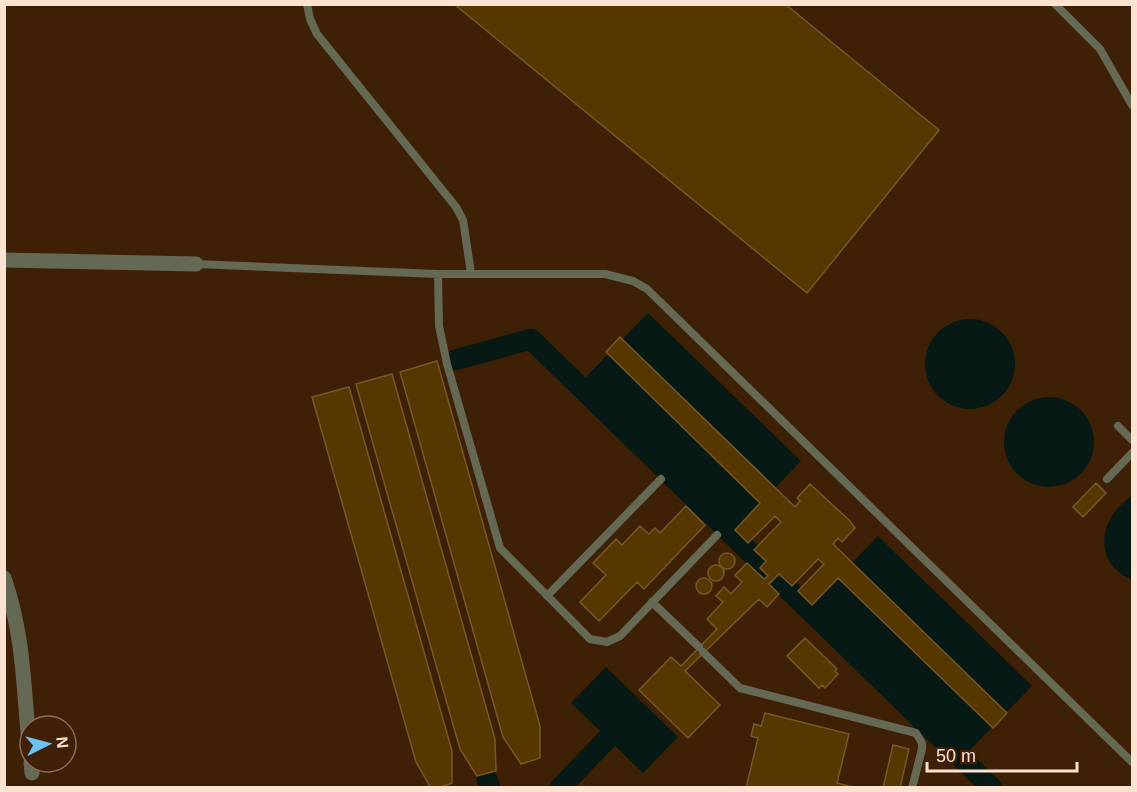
<svg xmlns="http://www.w3.org/2000/svg" width="1137" height="792" viewBox="0 0 1137 792" font-family="Arial,sans-serif">
<style>
.water{fill:#071914}
.lines{fill:none;stroke-linecap:round;stroke-linejoin:round}
.canal{stroke:#071914;stroke-width:21}
.building{fill:#563700;stroke:#76582a;stroke-width:1.5}
.lane{stroke:#656853;stroke-width:8}
.street{stroke:#656853;stroke-width:15}
</style>
<rect width="100%" height="100%" fill="#3e2007"/>
<!-- water -->
<path class="water" d="M 648,313 L 801,461 L 735,530 L 582,381 Z
M925 364a45 45 0 1 1 90 0a45 45 0 1 1-90 0Z
M1004 442a45 45 0 1 1 90 0a45 45 0 1 1-90 0Z
M 1132,496 L 1132,495 L 1132,580 C 1091,562 1099,517 1132,496 Z
M 878,536 L 1032,686 L 966,754 L 812,605 Z
M 606,667 L 678,737 L 643,773 L 571,703 Z"/>
<g class="lines">
<!-- canal -->
<path class="canal" d="M 455,360 L 531,339 L 992,788
M 487,779 L 490,788
M 560,788 L 607,739"/>
</g>
<!-- building -->
<path class="building" d="M 454,4 L 785,4 L 939,130 L 807,293 Z
M 620,337 L 795,507 L 800,501 L 797,498 L 810,484 L 850,521 L 855,528 L 842,542 L 838,538 L 833,544 L 1007,713 L 993,728 L 838,578 L 812,605 L 798,591 L 824,564 L 818,559 L 792,586 L 779,574 L 769,584 L 779,594 L 767,607 L 759,599 L 685,671 L 720,705 L 688,738 L 639,690 L 671,657 L 681,666 L 717,629 L 707,619 L 723,602 L 716,596 L 724,587 L 731,594 L 742,582 L 735,575 L 747,563 L 764,579 L 768,576 L 760,568 L 766,561 L 754,550 L 781,522 L 775,516 L 748,543 L 735,530 L 760,503 L 606,352 Z
M 437,361 L 540,726 L 540,758 L 521,764 L 503,737 L 400,372 Z
M 392,374 L 495,739 L 496,771 L 477,776 L 460,749 L 356,384 Z
M 349,387 L 452,751 L 452,783 L 438,788 L 431,788 L 416,762 L 312,397 Z
M 1096,483 L 1106,493 L 1083,517 L 1073,507 Z
M 686,506 L 705,525 L 644,589 L 637,582 L 599,621 L 580,602 L 606,575 L 593,563 L 616,539 L 622,545 L 640,526 L 649,534 L 655,528 L 660,533 Z
M719 561a8 8 0 1 1 16 0a8 8 0 1 1-16 0Z
M708 573a8 8 0 1 1 16 0a8 8 0 1 1-16 0Z
M696 586a8 8 0 1 1 16 0a8 8 0 1 1-16 0Z
M 805,638 L 837,669 L 835,671 L 838,674 L 825,688 L 822,685 L 819,688 L 787,656 Z
M 765,713 L 849,734 L 837,783 L 856,788 L 746,788 L 758,738 L 751,736 L 754,724 L 761,726 Z
M 893,745 L 909,749 L 900,788 L 883,788 Z"/>
<g class="lines">
<!-- lane -->
<path class="lane" d="M 307,4 L 310,19 L 317,34 L 456,207 L 463,220 L 471,273
M 1055,4 L 1100,49 L 1132,105
M 196,264 L 438,274 L 605,274 L 633,281 L 647,289 L 1132,762
M 438,274 L 439,326 L 447,364 L 500,548 L 590,639 L 607,642 L 620,636 L 717,535
M 1118,426 L 1132,440
M 1107,479 L 1132,453
M 547,596 L 661,479
M 652,602 L 699,647
M 703,652 L 740,688 L 916,733 L 922,743 L 922,749 L 912,788"/>
<!-- street -->
<path class="street" d="M 4,260 L 196,264
M 4,578 C 25,639 23,690 30,752
M 31,762 L 32,773"/>
</g>
<!-- border -->
<rect width="1137" height="792" fill="none" stroke="#fce2d1" stroke-width="12"/>
<!-- north arrow -->
<g transform="translate(48 744) rotate(84)"><circle r="28" fill="#3e2007" stroke="#8a6e58" stroke-width="1.5"/>
<path d="M0-4.5L10 22L0 15L-10 22Z" fill="#6dc2f3"/>
<text y="-9" font-size="16" font-weight="bold" text-anchor="middle" fill="#fce2d1">N</text>
</g>
<!-- scale -->
<path d="M927 762v9h150v-9" fill="none" stroke="#fce2d1" stroke-width="3"/>
<text x="936" y="762" font-size="18" fill="#fce2d1" stroke="#3e2007" stroke-width="4.5" paint-order="stroke">50 m</text>
</svg>
